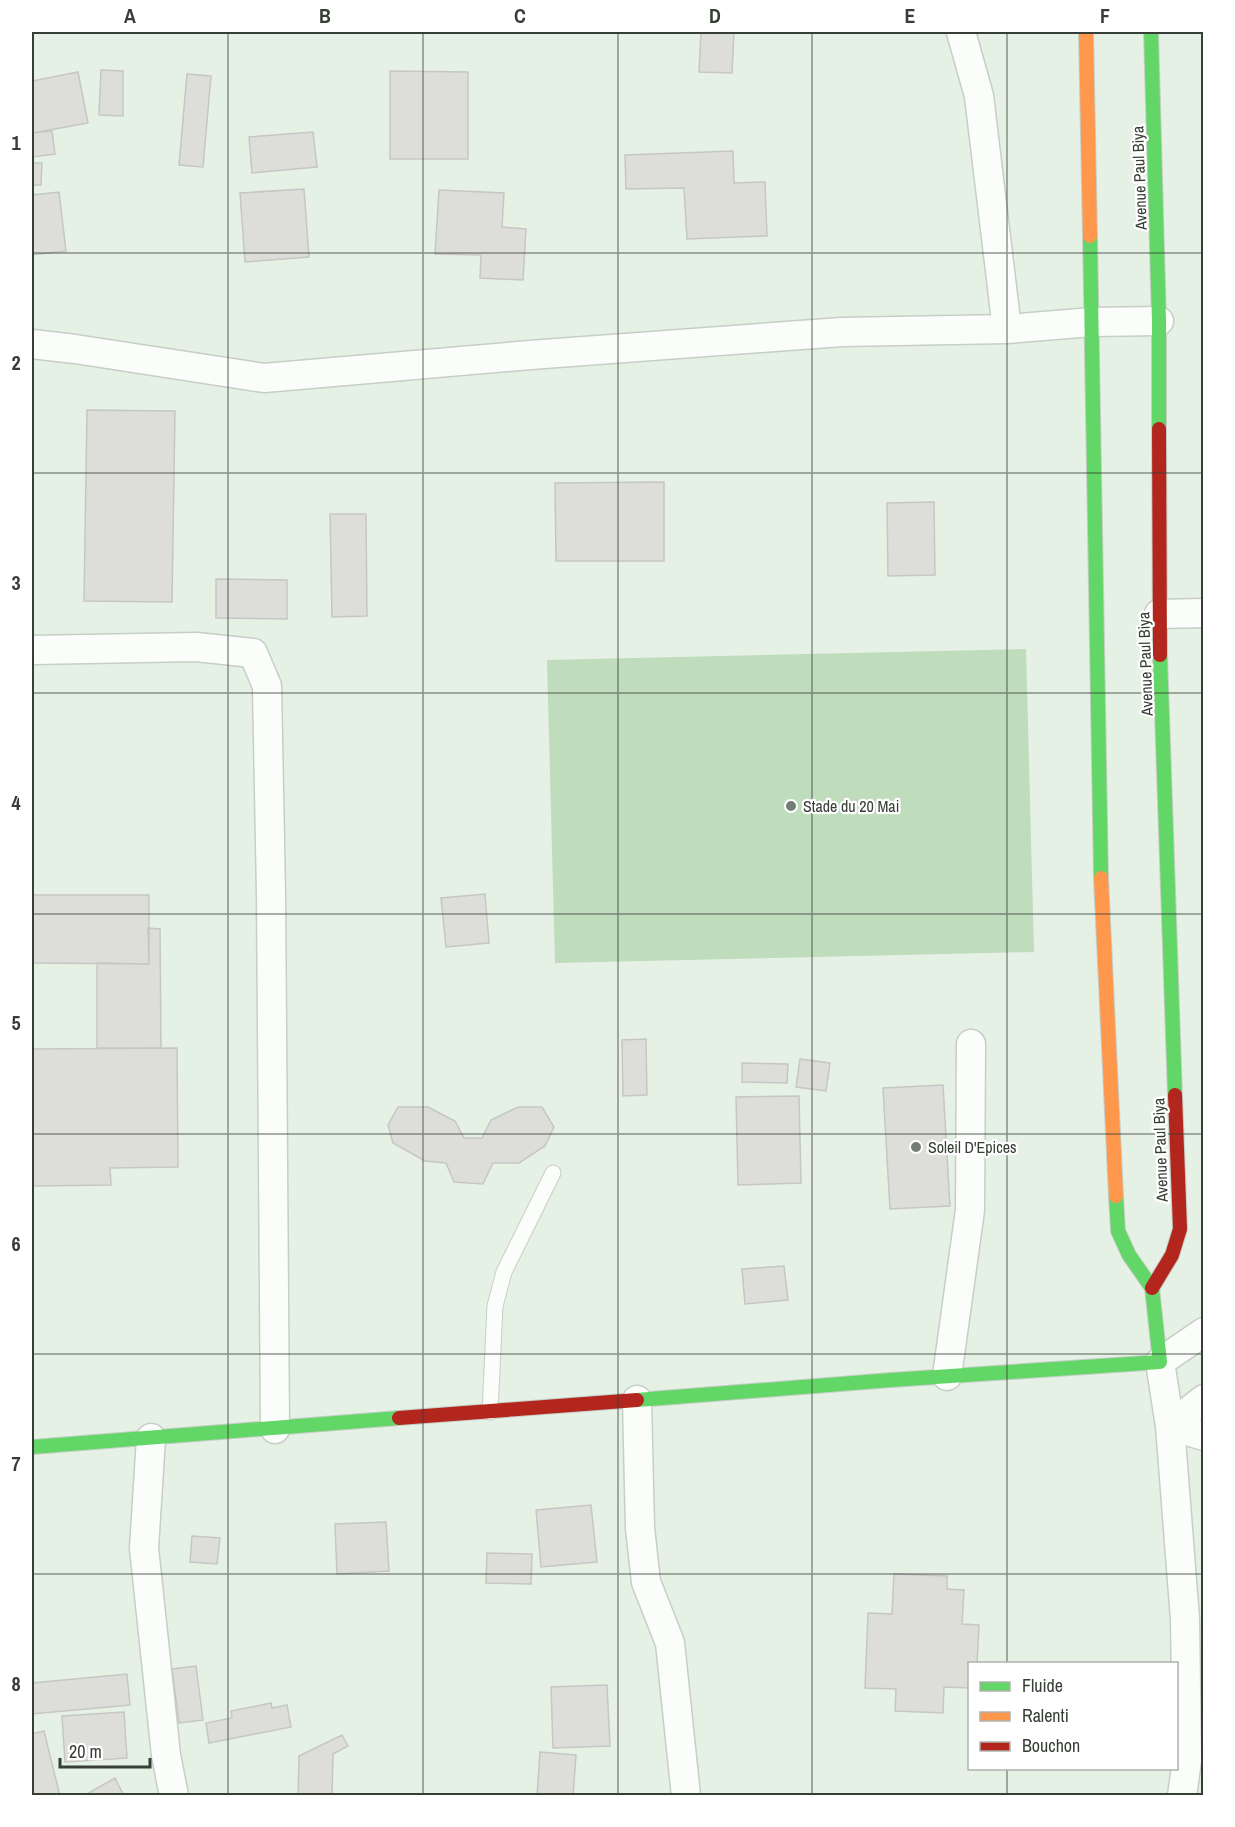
<svg xmlns="http://www.w3.org/2000/svg" width="1235" height="1827" viewBox="0 0 1235 1827" font-family="'Archivo Narrow',sans-serif">
<style>
.green{fill:#bfdcbd}
.building{fill:#ddddda;stroke:#c6c6c3;stroke-width:1.5}
.lines{fill:none;stroke-linecap:round;stroke-linejoin:round}
.lane-casing{stroke:#c6cec5;stroke-width:17}
.street-casing{stroke:#c6cec5;stroke-width:31}
.fast-casing{stroke:#c6cec5;stroke-width:16}
.slow-casing{stroke:#c6cec5;stroke-width:16}
.jam-casing{stroke:#c6cec5;stroke-width:16}
.lane{stroke:#fbfdfb;stroke-width:15}
.street{stroke:#fbfdfb;stroke-width:28}
.fast{stroke:#63d668;stroke-width:14}
.slow{stroke:#ff974d;stroke-width:14}
.jam{stroke:#b3261e;stroke-width:14}
.grid{fill:none;stroke:#373e36;stroke-width:1.5;stroke-opacity:0.55}
.poi-dot{fill:#747d74;stroke:#fff;stroke-width:2}
.labels{text-anchor:middle;dominant-baseline:central;stroke-width:4.5;stroke-linejoin:round;paint-order:stroke}
.street-label{font-size:16px;fill:#373e36;stroke:#fff}
.poi-label{font-size:16px;fill:#373e36;stroke:#fff;text-anchor:start}
.neatline{fill:none;stroke:#373e36;stroke-width:2}
.grid-label{font-size:20px;text-anchor:middle;font-weight:bold;fill:#373e36}
</style>
<rect width="100%" height="100%" fill="#e6f1e6"/>
<!-- green -->
<path class="green" d="M 1026,649 L 1034,952 L 555,963 L 547,660 Z"/>
<!-- building -->
<path class="building" d="M 701,32 L 734,32 L 732,73 L 699,72 Z
M 101,70 L 123,71 L 123,116 L 99,115 Z
M 390,71 L 468,72 L 468,159 L 390,159 Z
M 78,72 L 88,123 L 33,133 L 32,123 L 32,81 Z
M 187,74 L 211,76 L 203,167 L 179,165 Z
M 52,131 L 55,154 L 32,157 L 32,133 Z
M 313,132 L 317,167 L 252,173 L 249,137 Z
M 733,151 L 734,183 L 765,182 L 767,236 L 687,239 L 684,188 L 626,189 L 625,155 Z
M 32,163 L 42,163 L 41,185 L 32,185 Z
M 304,189 L 309,257 L 245,262 L 240,193 Z
M 439,190 L 504,193 L 502,227 L 526,229 L 523,280 L 480,278 L 481,255 L 435,254 Z
M 59,192 L 66,251 L 32,255 L 32,195 Z
M 87,410 L 175,411 L 172,602 L 84,601 Z
M 664,482 L 664,561 L 556,561 L 555,483 Z
M 934,502 L 935,575 L 888,576 L 887,503 Z
M 330,514 L 366,514 L 367,616 L 332,617 Z
M 216,579 L 287,580 L 287,619 L 216,618 Z
M 485,894 L 489,943 L 446,947 L 441,898 Z
M 32,895 L 149,895 L 149,964 L 32,963 Z
M 148,928 L 160,929 L 161,1048 L 97,1048 L 97,963 L 149,964 Z
M 646,1039 L 647,1095 L 623,1096 L 622,1040 Z
M 177,1048 L 178,1167 L 110,1168 L 111,1185 L 32,1186 L 32,1049 Z
M 800,1059 L 830,1063 L 826,1091 L 796,1087 Z
M 742,1063 L 788,1064 L 787,1083 L 742,1082 Z
M 943,1085 L 950,1206 L 890,1209 L 883,1088 Z
M 799,1096 L 801,1183 L 738,1185 L 736,1097 Z
M 398,1107 L 428,1107 L 455,1121 L 464,1138 L 482,1138 L 491,1120 L 518,1107 L 542,1107 L 554,1127 L 545,1146 L 519,1163 L 493,1163 L 483,1184 L 454,1182 L 446,1163 L 425,1161 L 393,1143 L 388,1125 Z
M 784,1266 L 788,1300 L 745,1304 L 742,1269 Z
M 591,1505 L 597,1562 L 541,1567 L 536,1510 Z
M 386,1522 L 389,1571 L 337,1574 L 335,1524 Z
M 192,1536 L 220,1538 L 217,1564 L 190,1562 Z
M 487,1553 L 532,1554 L 531,1584 L 486,1583 Z
M 894,1574 L 947,1576 L 947,1589 L 964,1590 L 962,1624 L 979,1625 L 977,1664 L 970,1664 L 970,1688 L 944,1687 L 943,1713 L 895,1711 L 896,1689 L 865,1688 L 868,1613 L 892,1614 Z
M 196,1666 L 203,1720 L 179,1723 L 172,1669 Z
M 127,1674 L 130,1705 L 32,1714 L 32,1683 Z
M 607,1685 L 610,1746 L 553,1748 L 551,1687 Z
M 271,1703 L 272,1708 L 287,1705 L 291,1727 L 209,1743 L 206,1723 L 232,1718 L 231,1711 Z
M 124,1712 L 127,1758 L 65,1762 L 62,1716 Z
M 44,1731 L 60,1796 L 32,1796 L 32,1734 Z
M 342,1735 L 348,1746 L 333,1754 L 332,1796 L 298,1796 L 299,1756 Z
M 540,1752 L 576,1755 L 573,1796 L 537,1796 Z
M 115,1778 L 124,1796 L 83,1796 Z"/>
<g class="lines">
<!-- lane casing -->
<g class="lane-casing">
<path id="lane" d="M 490,1412 L 495,1306 L 504,1272 L 553,1173"/>
</g>
<!-- street casing -->
<g class="street-casing">
<path id="street" d="M 961,32 L 979,96 L 1007,329
M 32,344 L 75,349 L 264,378 L 530,355 L 842,332 L 1007,329 L 1092,322 L 1159,321
M 1159,614 L 1204,613
M 32,650 L 196,647 L 253,653 L 267,686 L 271,894 L 275,1429
M 947,1376 L 970,1210 L 971,1044
M 637,1400 L 640,1528 L 646,1582 L 670,1643 L 686,1796
M 1170,1426 L 1204,1399
M 1170,1426 L 1204,1436
M 151,1438 L 144,1548 L 166,1755 L 174,1796
M 1182,1796 L 1187,1760 L 1185,1619 L 1170,1426 L 1160,1362 L 1204,1332"/>
</g>
<!-- fast casing -->
<g class="fast-casing">
<path id="fast" d="M 1151,32 L 1159,321 L 1159,429
M 1090,236 L 1101,878
M 1160,655 L 1175,1095
M 637,1400 L 891,1380 L 1160,1362 L 1152,1288 L 1129,1255 L 1118,1231 L 1116,1196
M 32,1447 L 399,1418"/>
</g>
<!-- slow casing -->
<g class="slow-casing">
<path id="slow" d="M 1086,32 L 1090,236
M 1101,878 L 1116,1196"/>
</g>
<!-- jam casing -->
<g class="jam-casing">
<path id="jam" d="M 1159,429 L 1160,655
M 1152,1288 L 1172,1255 L 1180,1229 L 1175,1095
M 399,1418 L 637,1400"/>
</g>
<!-- lane -->
<use href="#lane" class="lane"/>
<!-- street -->
<use href="#street" class="street"/>
<!-- fast -->
<use href="#fast" class="fast"/>
<!-- slow -->
<use href="#slow" class="slow"/>
<!-- jam -->
<use href="#jam" class="jam"/>
</g>
<!-- grid -->
<path class="grid" d="M 228,32 L 228,1796M 423,32 L 423,1796M 618,32 L 618,1796M 812,32 L 812,1796M 1007,32 L 1007,1664M 32,253 L 1204,253M 32,473 L 1204,473M 32,693 L 1204,693M 32,914 L 1204,914M 32,1134 L 1204,1134M 32,1354 L 1204,1354M 32,1574 L 1204,1574M 1007,1768 L 1007,1796"/>
<!-- markers -->
<g class="poi-dot">
<circle cx="791" cy="806" r="6"/>
<circle cx="916" cy="1147" r="6"/>
</g>
<g class="labels">
<!-- street labels -->
<g class="street-label">
<text transform="translate(1139 178) rotate(-92)">Avenue Paul Biya</text>
<text transform="translate(1145 664) rotate(-92)">Avenue Paul Biya</text>
<text transform="translate(1160 1150) rotate(-92)">Avenue Paul Biya</text>
</g>
<!-- poi labels -->
<g class="poi-label">
<text x="803" y="806">Stade du 20 Mai</text>
<text x="928" y="1147">Soleil D'Epices</text>
</g>
</g>
<!-- border -->
<rect width="1235" height="1827" fill="none" stroke="#ffffff" stroke-width="66"/>
<!-- legend -->
<rect x="968" y="1662" width="210" height="108" fill="#ffffff" stroke="#afb2af" stroke-width="1.5"/>
<rect x="980" y="1682" width="30" height="9" fill="#63d668" stroke="#afb2af" stroke-width="1.5"/>
<text x="1022" y="1692" font-size="18" fill="#373e36">Fluide</text>
<rect x="980" y="1712" width="30" height="9" fill="#ff974d" stroke="#afb2af" stroke-width="1.5"/>
<text x="1022" y="1722" font-size="18" fill="#373e36">Ralenti</text>
<rect x="980" y="1742" width="30" height="9" fill="#b3261e" stroke="#afb2af" stroke-width="1.5"/>
<text x="1022" y="1752" font-size="18" fill="#373e36">Bouchon</text>
<!-- scale -->
<path d="M60 1758v9h90v-9" fill="none" stroke="#373e36" stroke-width="3"/>
<text x="69" y="1758" font-size="18" fill="#373e36" stroke="#ffffff" stroke-width="4.5" paint-order="stroke">20 m</text>
<rect x="33" y="33" width="1169" height="1761" class="neatline"/>
<g class="grid-label">
<text x="130" y="23">A</text>
<text x="325" y="23">B</text>
<text x="520" y="23">C</text>
<text x="715" y="23">D</text>
<text x="910" y="23">E</text>
<text x="1105" y="23">F</text>
<text x="16" y="150">1</text>
<text x="16" y="370">2</text>
<text x="16" y="590">3</text>
<text x="16" y="810">4</text>
<text x="16" y="1030">5</text>
<text x="16" y="1251">6</text>
<text x="16" y="1471">7</text>
<text x="16" y="1691">8</text>
</g>
</svg>
